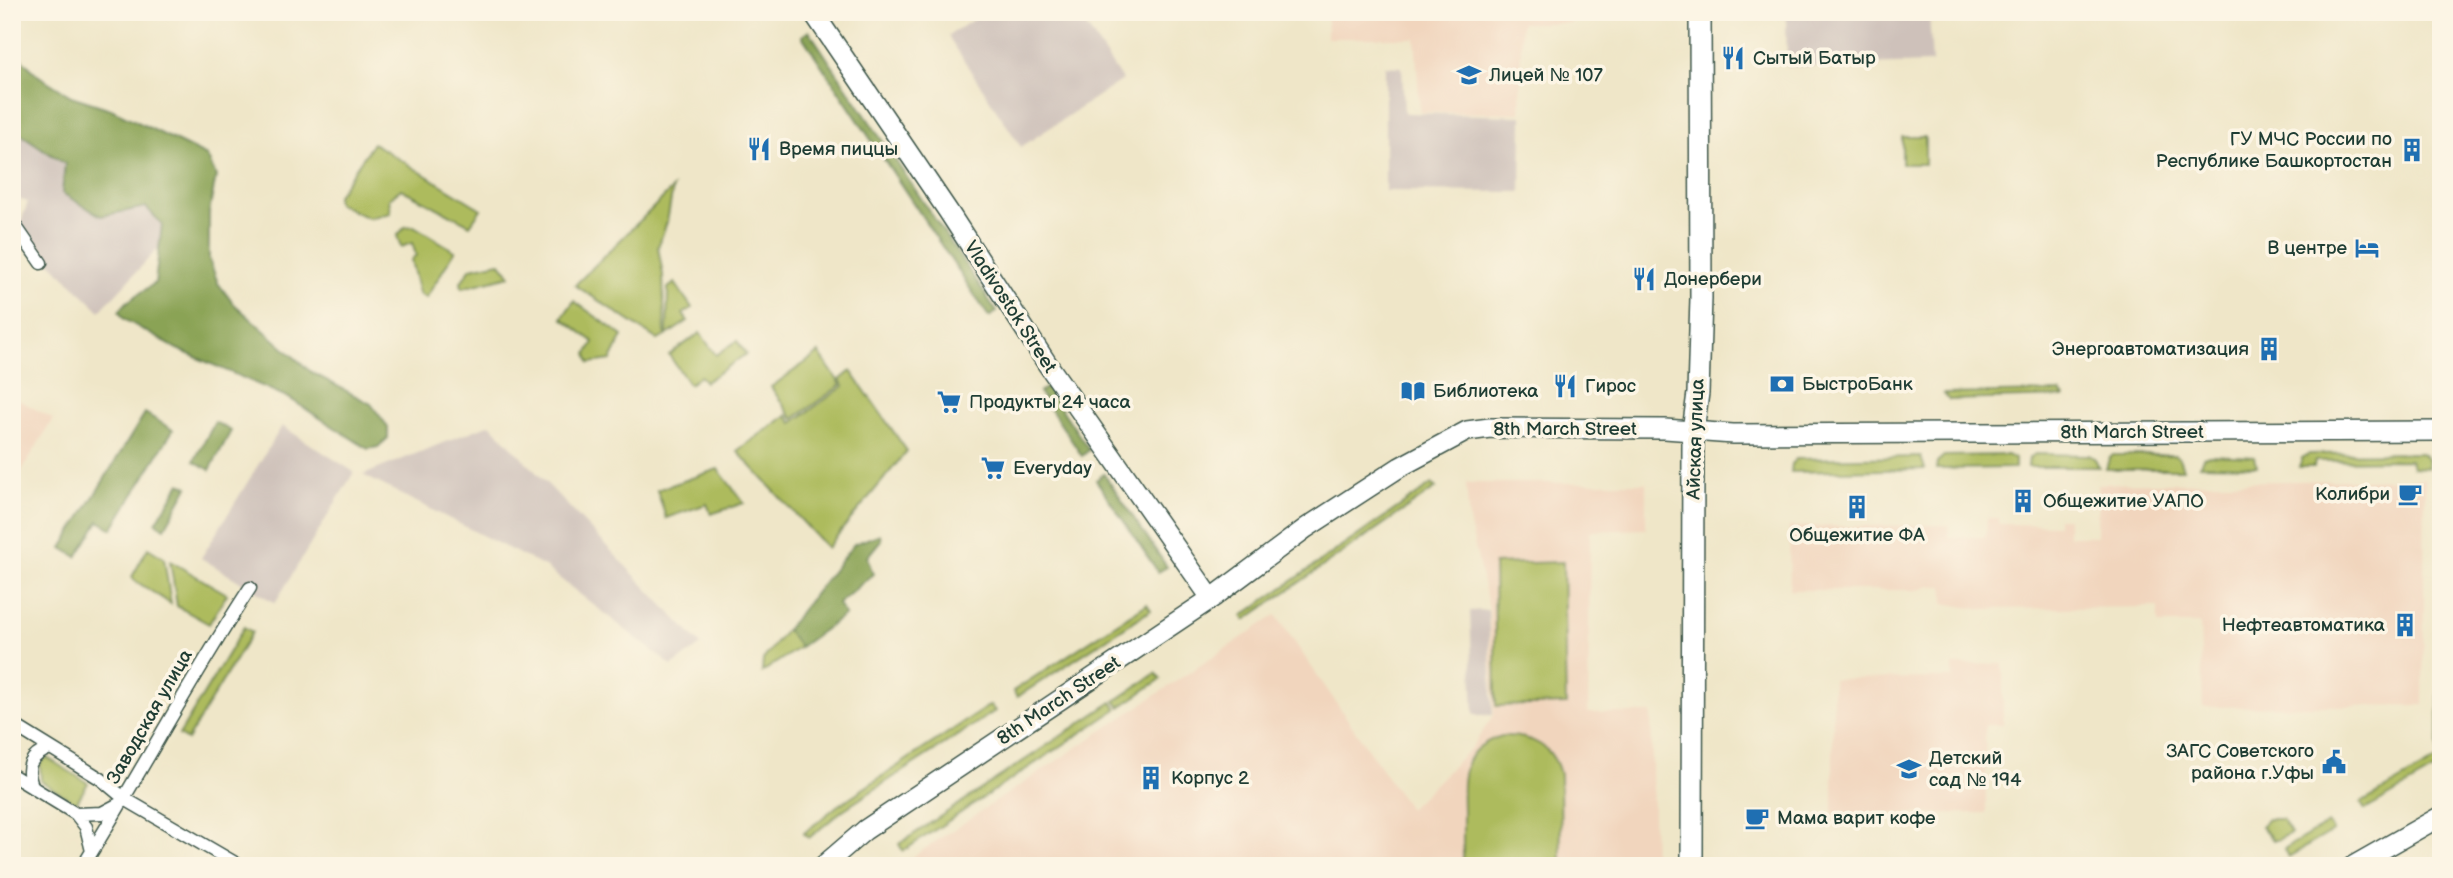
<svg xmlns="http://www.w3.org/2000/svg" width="2453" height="878" viewBox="0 0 2453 878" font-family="'Balsamiq Sans',sans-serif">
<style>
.built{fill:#f1d5bd}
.industrial{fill:#cec1ba}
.green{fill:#adbb5d;stroke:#667c48;stroke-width:2}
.forest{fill:#8aa354;stroke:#547044;stroke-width:2}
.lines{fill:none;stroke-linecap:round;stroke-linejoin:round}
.street-casing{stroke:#3e564a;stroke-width:15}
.secondary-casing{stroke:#3e564a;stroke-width:22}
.primary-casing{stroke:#3e564a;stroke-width:24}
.street{stroke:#fff;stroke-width:12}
.secondary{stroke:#fff;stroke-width:19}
.primary{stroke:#fff;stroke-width:21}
.labels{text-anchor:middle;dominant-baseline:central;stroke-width:7;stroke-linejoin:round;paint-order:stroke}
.poi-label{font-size:19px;fill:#1f3d34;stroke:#fcf5e5;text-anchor:start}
.street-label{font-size:19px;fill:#1f3d34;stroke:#fcf5e5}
</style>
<rect width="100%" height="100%" fill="#fcf5e5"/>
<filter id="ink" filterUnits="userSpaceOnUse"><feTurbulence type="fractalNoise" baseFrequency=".0143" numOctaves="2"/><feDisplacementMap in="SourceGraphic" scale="14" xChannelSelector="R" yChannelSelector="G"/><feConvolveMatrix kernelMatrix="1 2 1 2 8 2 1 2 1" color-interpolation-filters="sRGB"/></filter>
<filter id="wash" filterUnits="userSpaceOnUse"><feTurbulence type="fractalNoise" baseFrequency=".00686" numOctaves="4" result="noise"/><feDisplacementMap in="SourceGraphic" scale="28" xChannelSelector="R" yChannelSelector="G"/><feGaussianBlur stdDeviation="1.57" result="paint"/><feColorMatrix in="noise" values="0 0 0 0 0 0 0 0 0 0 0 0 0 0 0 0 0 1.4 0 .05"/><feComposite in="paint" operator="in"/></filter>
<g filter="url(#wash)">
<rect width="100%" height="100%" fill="#efe6c8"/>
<!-- built -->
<path class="built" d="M 1327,12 L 1571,12 L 1571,23 L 1521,23 L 1520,113 L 1420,112 L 1415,38 L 1327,38 Z
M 12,396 L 53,419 L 12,487 Z
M 2425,479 L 2423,705 L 2203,707 L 2200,624 L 2158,624 L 2158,607 L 1978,609 L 1944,603 L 1944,586 L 1931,586 L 1918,590 L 1790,590 L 1789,527 L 1948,525 L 1949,537 L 1986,537 L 1987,518 L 1999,518 L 1999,524 L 2057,525 L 2057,518 L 2068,518 L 2068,536 L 2097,536 L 2098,484 Z
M 1466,483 L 1646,483 L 1646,529 L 1590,531 L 1588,713 L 1651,713 L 1654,866 L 899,866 L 1276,615 L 1409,809 L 1471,748 L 1494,715 L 1489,609 L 1469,520 Z
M 2003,664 L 2003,725 L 1985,725 L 1986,813 L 1833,814 L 1833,679 L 1953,678 L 1953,665 Z"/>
<!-- industrial -->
<path class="industrial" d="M 985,12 L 1077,12 L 1122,80 L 1021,147 L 948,36 Z
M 1786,12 L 1929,12 L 1932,63 L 1787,67 Z
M 1385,66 L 1402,67 L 1404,113 L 1522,116 L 1521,192 L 1385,191 Z
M 12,93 L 190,214 L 100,311 L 37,250 L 19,227 L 28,202 L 12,197 Z
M 490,424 L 701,645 L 672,666 L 545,567 L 363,475 Z
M 282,426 L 354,472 L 275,603 L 201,558 Z
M 1488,610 L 1493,715 L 1474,715 L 1470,611 Z"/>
<!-- green -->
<path class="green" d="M 1902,137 L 1925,137 L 1925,164 L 1902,164 Z
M 373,143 L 481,209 L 470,225 L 401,189 L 389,199 L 391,213 L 368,218 L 337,203 L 336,197 Z
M 673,188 L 667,222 L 658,247 L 663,275 L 665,336 L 658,340 L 575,285 Z
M 414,226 L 455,251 L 426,298 L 419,294 L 411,260 L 416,255 L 412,243 L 401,247 L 397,236 L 405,227 Z
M 499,262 L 508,271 L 510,276 L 462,288 L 461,282 L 471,268 Z
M 675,283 L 692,308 L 683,314 L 688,321 L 667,335 L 668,288 Z
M 574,301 L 623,336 L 611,360 L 590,363 L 587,354 L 594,342 L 562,318 Z
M 700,333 L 716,355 L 737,341 L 746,354 L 705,382 L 700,376 L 689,384 L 669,355 Z
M 819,353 L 841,385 L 793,419 L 771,387 Z
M 851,371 L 907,451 L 827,548 L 737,451 L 787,415 L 792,423 L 844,386 L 840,380 Z
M 2060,392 L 2064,397 L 1949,400 L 1944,394 Z
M 2441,450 L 2441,775 L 2438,776 L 2437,769 L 2365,810 L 2361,803 L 2438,759 Z
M 2421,453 L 2427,459 L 2428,468 L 2412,467 L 2410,460 L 2315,461 L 2314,467 L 2299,467 L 2302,458 L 2309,454 Z
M 2035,454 L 2089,455 L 2095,459 L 2099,467 L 2028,467 L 2029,458 Z
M 2008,455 L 2015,459 L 2015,468 L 1936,469 L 1937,462 L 1944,456 Z
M 2113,455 L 2175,455 L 2179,458 L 2183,469 L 2106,469 L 2109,459 Z
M 2209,455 L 2255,457 L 2257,466 L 2200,465 L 2203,457 Z
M 1921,457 L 1925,469 L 1791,472 L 1792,464 L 1796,459 Z
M 718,469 L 744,503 L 711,514 L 707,504 L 666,518 L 657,490 Z
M 1432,484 L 1436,488 L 1245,620 L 1242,616 Z
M 148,548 L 164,558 L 171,604 L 134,580 L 132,577 Z
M 170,561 L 227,594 L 209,624 L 177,606 Z
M 1563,562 L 1566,704 L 1496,706 L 1494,564 Z
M 1147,604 L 1151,610 L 1017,697 L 1013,691 Z
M 244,627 L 252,632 L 187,740 L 179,735 Z
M 786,630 L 800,647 L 762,672 L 763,660 Z
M 1156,673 L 1161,679 L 1120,707 L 1115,701 Z
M 1112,702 L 1117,709 L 903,851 L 899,844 Z
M 990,705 L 995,711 L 843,810 L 809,838 L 804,833 L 837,806 Z
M 1502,736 C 1531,735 1554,746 1560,775 L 1561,866 L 1463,866 C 1463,847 1463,829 1463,810 C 1462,774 1461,748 1502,736 Z
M 46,757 L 88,783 L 76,803 L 41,781 L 40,764 Z
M 2268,819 L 2282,819 L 2291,833 L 2277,840 L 2273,840 L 2261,826 Z
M 2328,823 L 2333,831 L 2288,857 L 2284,849 Z"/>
<!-- forest -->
<path class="forest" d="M 809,31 L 997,312 L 989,317 L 802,36 Z
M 12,50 L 39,76 L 71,96 L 111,109 L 207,156 L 216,176 L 209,213 L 209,259 L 218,283 L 233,303 L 311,372 L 371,404 L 388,427 L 388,438 L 378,447 L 368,449 L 287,397 L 177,349 L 124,319 L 119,311 L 127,302 L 155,283 L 162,224 L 146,207 L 101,216 L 62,193 L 65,164 L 12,128 Z
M 1047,387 L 1089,450 L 1082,456 L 1039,392 Z
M 145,413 L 173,430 L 112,529 L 99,521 L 77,557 L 62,548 Z
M 215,422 L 231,431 L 210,470 L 194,461 Z
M 1104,474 L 1167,567 L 1158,572 L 1096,480 Z
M 180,483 L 188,487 L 165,528 L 156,523 Z
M 880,534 L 881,540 L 867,557 L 873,574 L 838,604 L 845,615 L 800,647 L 786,630 L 854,544 Z"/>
</g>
<g filter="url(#ink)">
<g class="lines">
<!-- street casing -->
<g class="street-casing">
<path id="street" d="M 12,221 L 41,263
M 12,724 L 101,779 L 125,799 L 240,866
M 12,775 L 76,814 L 102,813 L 119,804
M 33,788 C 24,767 30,756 50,748
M 76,814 L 86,827 L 92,851
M 83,866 C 140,774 191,678 250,588"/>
</g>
<!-- secondary casing -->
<g class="secondary-casing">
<path id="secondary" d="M 813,12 L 948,211 L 1048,365 L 1211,598
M 823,866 L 865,830 L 1215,596 L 1306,528 L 1400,467 L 1467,431 L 1490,428 L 1665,429 L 1733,434 L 2441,431
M 2353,866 L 2441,816"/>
</g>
<!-- primary casing -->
<g class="primary-casing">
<path id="primary" d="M 1692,866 L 1693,431 L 1698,393 L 1701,298 L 1700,12"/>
</g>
<!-- street -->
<use href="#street" class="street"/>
<!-- secondary -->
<use href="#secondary" class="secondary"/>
<!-- primary -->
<use href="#primary" class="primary"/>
</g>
</g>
<!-- icons -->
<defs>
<g id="restaurant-bare" transform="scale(1.89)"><path d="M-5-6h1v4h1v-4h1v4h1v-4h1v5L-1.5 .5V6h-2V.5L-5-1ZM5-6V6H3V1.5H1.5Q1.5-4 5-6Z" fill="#1f6fb2" stroke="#fcf5e5" stroke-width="2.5" paint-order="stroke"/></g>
<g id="school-bare" transform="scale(1.89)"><path d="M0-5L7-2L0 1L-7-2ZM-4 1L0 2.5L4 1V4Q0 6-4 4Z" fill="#1f6fb2" stroke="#fcf5e5" stroke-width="2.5" paint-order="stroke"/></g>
<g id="building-bare" transform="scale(1.89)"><path d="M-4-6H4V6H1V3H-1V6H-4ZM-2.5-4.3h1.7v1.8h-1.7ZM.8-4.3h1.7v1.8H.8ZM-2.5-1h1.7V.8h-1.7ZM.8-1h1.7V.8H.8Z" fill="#1f6fb2" stroke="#fcf5e5" stroke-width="2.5" paint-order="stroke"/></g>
<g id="hotel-bare" transform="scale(1.89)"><path d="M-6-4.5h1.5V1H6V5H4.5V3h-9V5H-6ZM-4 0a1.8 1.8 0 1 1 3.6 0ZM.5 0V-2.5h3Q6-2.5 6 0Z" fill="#1f6fb2" stroke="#fcf5e5" stroke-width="2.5" paint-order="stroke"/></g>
<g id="bank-bare" transform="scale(1.89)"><path d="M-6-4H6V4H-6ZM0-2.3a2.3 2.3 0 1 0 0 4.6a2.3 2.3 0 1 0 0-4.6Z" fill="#1f6fb2" stroke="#fcf5e5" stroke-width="2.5" paint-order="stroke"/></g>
<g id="library-bare" transform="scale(1.89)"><path d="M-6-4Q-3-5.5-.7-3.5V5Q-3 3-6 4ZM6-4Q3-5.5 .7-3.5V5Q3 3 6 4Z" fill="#1f6fb2" stroke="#fcf5e5" stroke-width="2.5" paint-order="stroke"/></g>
<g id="supermarket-bare" transform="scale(1.89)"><path d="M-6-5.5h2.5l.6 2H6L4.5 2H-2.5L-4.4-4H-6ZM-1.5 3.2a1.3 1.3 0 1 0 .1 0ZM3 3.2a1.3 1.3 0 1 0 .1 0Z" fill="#1f6fb2" stroke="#fcf5e5" stroke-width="2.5" paint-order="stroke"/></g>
<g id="cafe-bare" transform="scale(1.89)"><path d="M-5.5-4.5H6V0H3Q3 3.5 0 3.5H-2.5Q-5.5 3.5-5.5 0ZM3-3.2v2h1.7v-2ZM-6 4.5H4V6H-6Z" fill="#1f6fb2" stroke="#fcf5e5" stroke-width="2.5" paint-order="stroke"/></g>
<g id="civic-bare" transform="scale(1.89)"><path d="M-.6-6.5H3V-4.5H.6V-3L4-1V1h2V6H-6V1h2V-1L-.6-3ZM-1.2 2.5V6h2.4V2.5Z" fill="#1f6fb2" stroke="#fcf5e5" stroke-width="2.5" paint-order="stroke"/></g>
</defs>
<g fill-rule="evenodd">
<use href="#restaurant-bare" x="1733" y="58"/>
<use href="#school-bare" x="1469" y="75"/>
<use href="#restaurant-bare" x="759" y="149"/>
<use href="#building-bare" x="2412" y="150"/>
<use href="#hotel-bare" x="2367" y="248"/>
<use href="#restaurant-bare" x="1644" y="279"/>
<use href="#building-bare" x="2269" y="349"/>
<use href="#bank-bare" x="1782" y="384"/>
<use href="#restaurant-bare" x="1565" y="386"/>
<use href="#library-bare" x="1413" y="391"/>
<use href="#supermarket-bare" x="949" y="402"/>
<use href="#supermarket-bare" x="993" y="468"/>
<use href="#cafe-bare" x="2410" y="494"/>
<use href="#building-bare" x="2023" y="501"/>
<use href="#building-bare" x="1857" y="507"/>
<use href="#building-bare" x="2405" y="625"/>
<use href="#civic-bare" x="2334" y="762"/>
<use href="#school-bare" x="1909" y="769"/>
<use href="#building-bare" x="1151" y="778"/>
<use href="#cafe-bare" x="1757" y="818"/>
</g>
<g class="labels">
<!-- poi labels -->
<g class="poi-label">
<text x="1753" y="58">Сытый Батыр</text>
<text x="1489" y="75">Лицей № 107</text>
<text x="2392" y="139" text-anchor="end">ГУ МЧС России по<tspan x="2392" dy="22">Республике Башкортостан</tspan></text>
<text x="779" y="149">Время пиццы</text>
<text x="2347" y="248" text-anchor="end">В центре</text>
<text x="1664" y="279">Донербери</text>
<text x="2249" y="349" text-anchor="end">Энергоавтоматизация</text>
<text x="1802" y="384">БыстроБанк</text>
<text x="1585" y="386">Гирос</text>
<text x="1433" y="391">Библиотека</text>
<text x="969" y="402">Продукты 24 часа</text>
<text x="1013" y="468">Everyday</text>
<text x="2390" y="494" text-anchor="end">Колибри</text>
<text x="2043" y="501">Общежитие УАПО</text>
<text x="1857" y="535" text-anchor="middle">Общежитие ФА</text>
<text x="2385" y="625" text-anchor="end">Нефтеавтоматика</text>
<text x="2314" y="751" text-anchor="end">ЗАГС Советского<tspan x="2314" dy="22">района г.Уфы</tspan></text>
<text x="1929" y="758">Детский<tspan x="1929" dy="22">сад № 194</tspan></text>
<text x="1171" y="778">Корпус 2</text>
<text x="1777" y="818">Мама варит кофе</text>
</g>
<!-- street labels -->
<g class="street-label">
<text transform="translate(1010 307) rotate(57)">Vladivostok Street</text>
<text x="1565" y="429">8th March Street</text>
<text x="2132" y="432">8th March Street</text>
<text transform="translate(1696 439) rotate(-88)">Айская улица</text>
<text transform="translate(1059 701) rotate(-34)">8th March Street</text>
<text transform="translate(150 717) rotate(-60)">Заводская улица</text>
</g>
</g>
<!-- margin -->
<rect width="2453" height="878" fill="none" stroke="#fcf5e5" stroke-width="42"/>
</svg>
